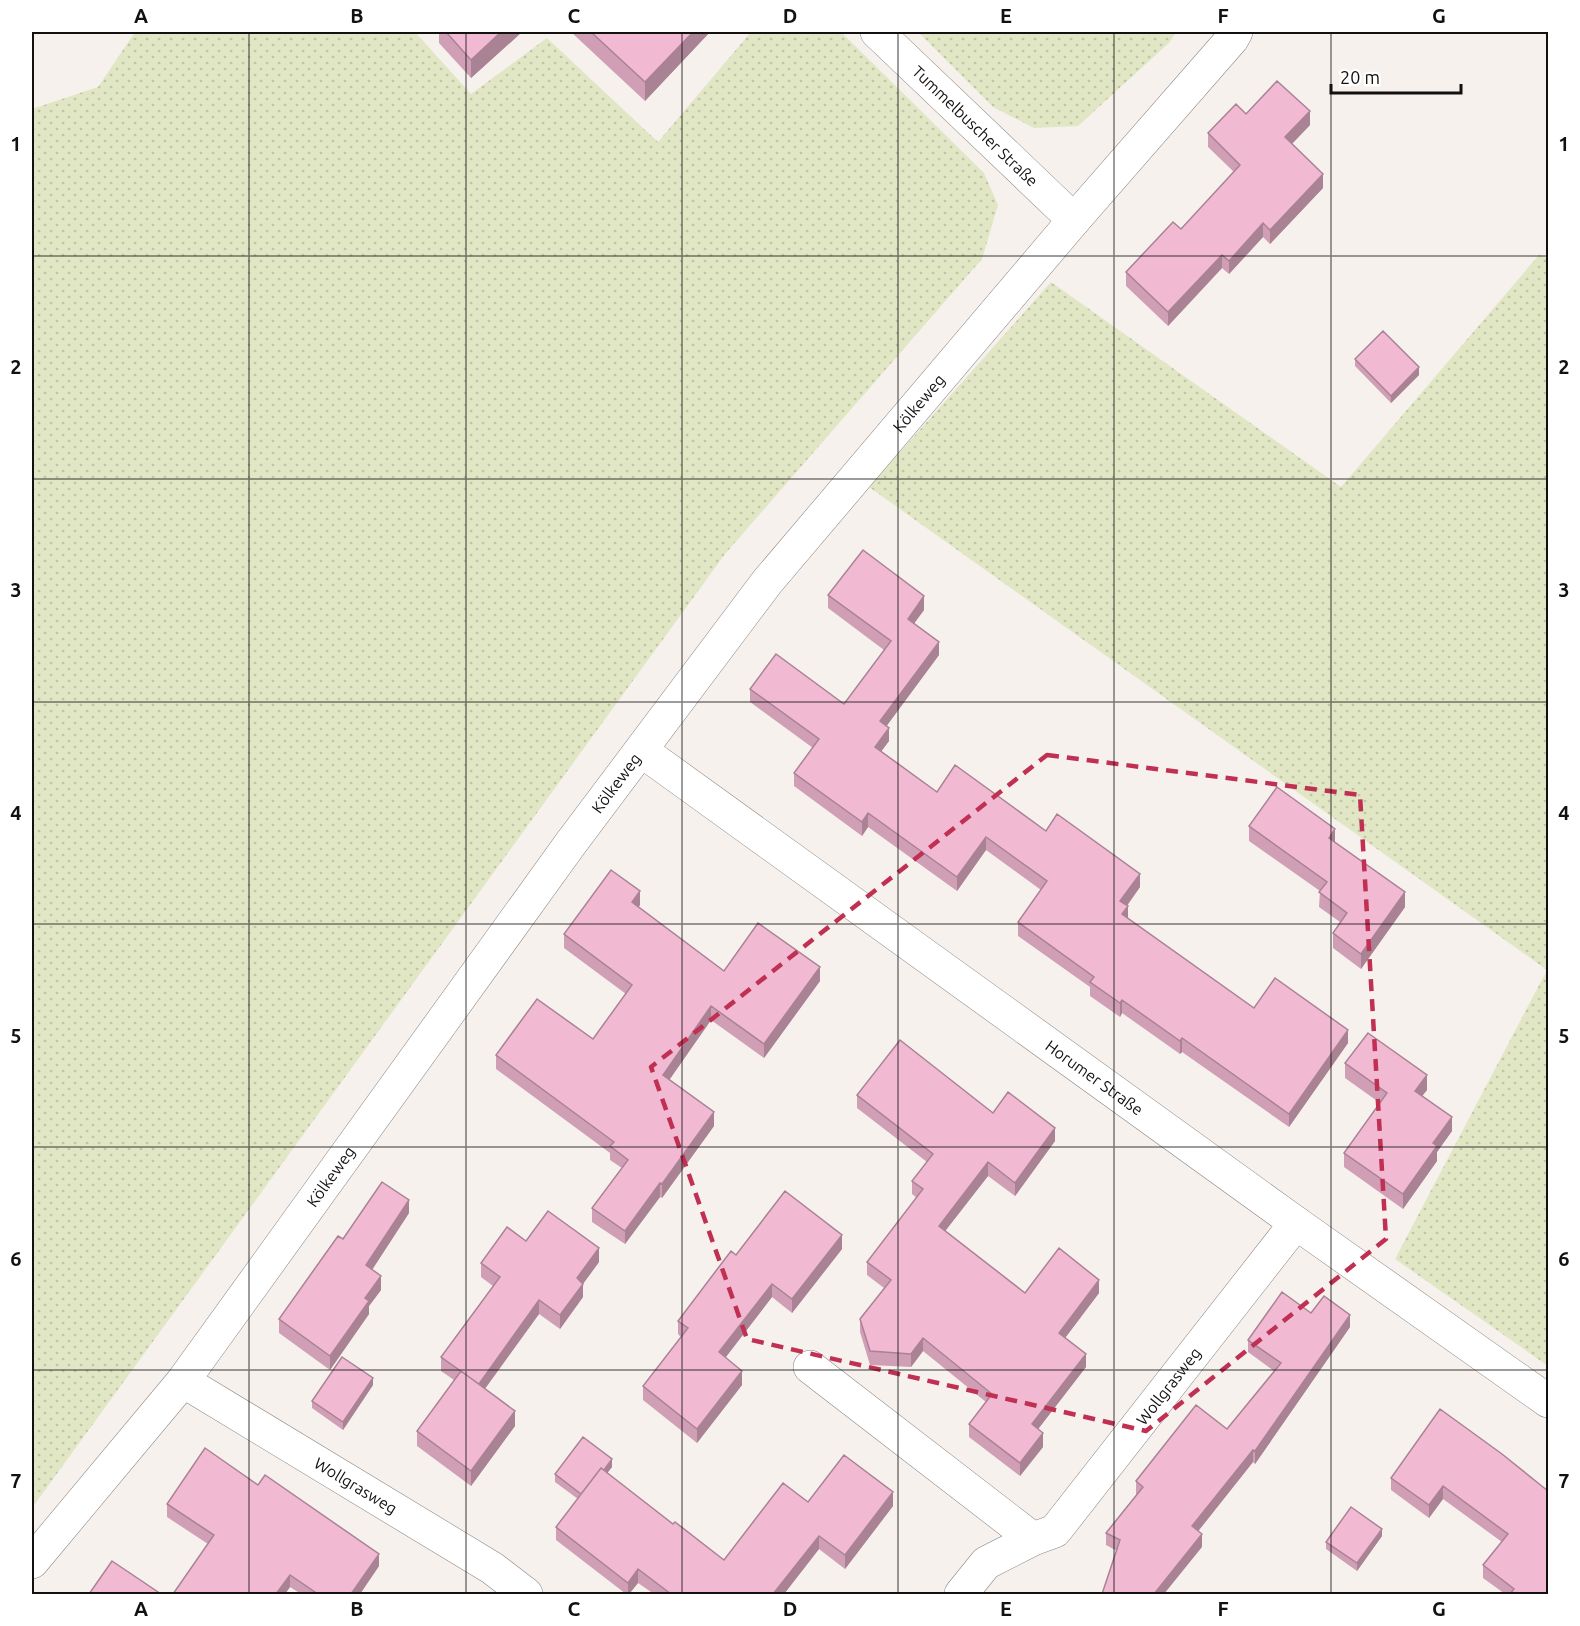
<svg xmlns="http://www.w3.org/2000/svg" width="1580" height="1626" viewBox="0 0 1580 1626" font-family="Ubuntu,sans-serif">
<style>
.grass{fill:url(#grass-dots)}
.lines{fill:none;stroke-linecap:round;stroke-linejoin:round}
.street-casing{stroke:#8a8582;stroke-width:34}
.street{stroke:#fff;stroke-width:33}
.wall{fill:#d09fb5}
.shaded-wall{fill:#a98294}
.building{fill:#f2b9d3;stroke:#a98294;stroke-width:1.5}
.marked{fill:none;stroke:#c03053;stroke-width:4.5;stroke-dasharray:12 8;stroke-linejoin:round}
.grid{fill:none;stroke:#131110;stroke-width:1.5;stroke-opacity:0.55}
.labels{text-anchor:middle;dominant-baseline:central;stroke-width:6;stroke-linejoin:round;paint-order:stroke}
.street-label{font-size:16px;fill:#131110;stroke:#fff}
.neatline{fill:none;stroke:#131110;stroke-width:2}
.grid-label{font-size:20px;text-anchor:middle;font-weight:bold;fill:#131110}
</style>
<defs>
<pattern id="grass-dots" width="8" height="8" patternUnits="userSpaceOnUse" patternTransform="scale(1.5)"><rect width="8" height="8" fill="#e1e7c4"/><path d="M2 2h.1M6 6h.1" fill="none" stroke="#c0c5a7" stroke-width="1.8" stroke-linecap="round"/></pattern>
</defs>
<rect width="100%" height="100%" fill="#f7f1ee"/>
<!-- grass -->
<path class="grass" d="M 135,32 L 415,32 L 471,94 L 547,38 L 658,142 L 751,32 L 841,32 L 984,173 L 998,205 L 982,259 L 725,554 L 32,1508 L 32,109 L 98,87 Z
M 918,32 L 1176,32 L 1170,42 L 1078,126 L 1034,128 L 993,107 Z
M 1539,255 L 1548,258 L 1548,1366 L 1395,1259 L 1547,970 L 869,487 L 1051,282 L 1341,487 Z"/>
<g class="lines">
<!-- street casing -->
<g class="street-casing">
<g id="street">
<path id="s1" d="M 877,32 L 1074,220"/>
<path id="s2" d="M 642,751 L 1296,1223 L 1548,1401"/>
<path d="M 810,1367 L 1033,1539"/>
<path id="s3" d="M 183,1381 L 492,1568 L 526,1594"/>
<path id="s4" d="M 32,1562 L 183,1381 L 571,843 L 767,582 L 1074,220 L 1232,39 L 1236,32"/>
<path id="s5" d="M 961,1594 L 986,1563 L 1033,1539 L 1055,1531 L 1296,1223"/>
</g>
</g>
<!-- street -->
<use href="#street" class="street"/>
</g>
<!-- wall -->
<path class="wall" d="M 439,32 L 522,32 L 471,78 L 439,43 Z
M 571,32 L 710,32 L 645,101 Z
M 1246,114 L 1310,125 L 1292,144 L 1323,188 L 1270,244 L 1263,237 L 1229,274 L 1222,268 L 1168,326 L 1126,286 L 1126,272 L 1181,229 L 1234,172 L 1208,147 L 1208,133 Z
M 1355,359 L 1419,375 L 1391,403 L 1355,366 Z
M 828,595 L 924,610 L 914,623 L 939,655 L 886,726 L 889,741 L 881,751 L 937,792 L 1046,831 L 1140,887 L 1127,906 L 1128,919 L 1254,1008 L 1348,1043 L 1289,1127 L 1182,1052 L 1180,1054 L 1122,1013 L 1120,1017 L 1090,996 L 1090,987 L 1018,936 L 1018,922 L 1041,890 L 986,850 L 957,891 L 868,827 L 862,836 L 794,786 L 794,773 L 813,748 L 750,702 L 750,689 L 844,704 L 884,650 L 828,608 Z
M 1249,826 L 1335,842 L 1405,907 L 1361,969 L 1333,948 L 1333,933 L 1340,922 L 1319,907 L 1320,891 L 1249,841 Z
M 640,905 L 638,907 L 724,971 L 820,981 L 764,1058 L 711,1020 L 669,1080 L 714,1126 L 662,1198 L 660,1197 L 625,1244 L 592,1222 L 592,1208 L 622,1168 L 610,1160 L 610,1153 L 496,1069 L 496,1055 L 593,1039 L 626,994 L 564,948 L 564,934 Z
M 1345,1063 L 1427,1090 L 1422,1096 L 1452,1131 L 1437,1152 L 1437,1161 L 1403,1209 L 1344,1167 L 1344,1153 L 1380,1103 L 1345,1078 Z
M 857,1095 L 993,1113 L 1055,1141 L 1015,1196 L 988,1176 L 945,1231 L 1025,1293 L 1099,1293 L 1065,1338 L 1086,1367 L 1038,1429 L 1043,1447 L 1020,1476 L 969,1437 L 969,1424 L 986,1402 L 923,1351 L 911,1367 L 870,1365 L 860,1332 L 860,1319 L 884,1288 L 867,1275 L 867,1262 L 917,1198 L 912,1194 L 912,1181 L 927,1162 L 857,1108 Z
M 409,1213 L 372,1270 L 381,1290 L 369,1306 L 369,1314 L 330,1370 L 279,1333 L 279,1319 L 343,1239 Z
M 526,1241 L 599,1262 L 583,1284 L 583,1297 L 560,1329 L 539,1314 L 485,1389 L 515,1426 L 471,1486 L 417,1446 L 417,1431 L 454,1380 L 441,1371 L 441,1357 L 493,1286 L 481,1277 L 481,1263 Z
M 842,1249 L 792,1313 L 772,1297 L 725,1358 L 742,1385 L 697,1443 L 643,1400 L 643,1386 L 681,1337 L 678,1334 L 678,1321 L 736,1255 Z
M 1311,1313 L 1350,1327 L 1255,1464 L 1253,1462 L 1198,1531 L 1202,1547 L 1117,1551 L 1106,1545 L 1106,1533 L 1137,1494 L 1136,1494 L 1136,1481 L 1227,1429 L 1274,1371 L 1248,1352 L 1248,1340 Z
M 373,1385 L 343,1430 L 312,1408 L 312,1401 Z
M 1440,1409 L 1548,1594 L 1505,1594 L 1483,1578 L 1483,1565 L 1502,1542 L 1443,1499 L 1429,1518 L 1391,1490 L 1391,1478 Z
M 612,1467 L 607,1473 L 673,1524 L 724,1560 L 808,1502 L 893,1506 L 845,1569 L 819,1549 L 784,1594 L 654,1594 L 638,1583 L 629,1594 L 626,1594 L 556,1540 L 556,1527 L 578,1499 L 555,1482 L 555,1474 Z
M 167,1504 L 379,1566 L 360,1594 L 301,1594 L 290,1587 L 285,1594 L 173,1594 L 208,1544 L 167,1517 Z
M 1382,1536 L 1357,1571 L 1326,1549 L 1326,1542 Z"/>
<!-- shaded-wall -->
<path class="shaded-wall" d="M 501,32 L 522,32 L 471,78 L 471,60 Z
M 693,32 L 710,32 L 645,101 L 645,82 Z
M 1310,111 L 1310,125 L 1285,151 L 1285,137 Z
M 1323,174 L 1323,188 L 1270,244 L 1270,230 Z
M 1263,223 L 1263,237 L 1229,274 L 1229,261 Z
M 1222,255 L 1222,268 L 1168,326 L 1168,312 Z
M 1419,367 L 1419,375 L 1391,403 L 1391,396 Z
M 924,596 L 924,610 L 908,632 L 908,619 Z
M 939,642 L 939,655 L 880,735 L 880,721 Z
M 889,728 L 889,741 L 875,760 L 875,747 Z
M 868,813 L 868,827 L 862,836 L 862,822 Z
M 1335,829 L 1335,844 L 1329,838 Z
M 986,837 L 986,850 L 957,891 L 957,877 Z
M 1140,874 L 1140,887 L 1120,915 L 1120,901 Z
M 640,891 L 640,905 L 632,916 L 632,902 Z
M 1405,892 L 1405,907 L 1361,969 L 1361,954 Z
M 1128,906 L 1128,919 L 1122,914 Z
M 820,967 L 820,981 L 764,1058 L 764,1044 Z
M 1122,1000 L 1122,1013 L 1120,1017 L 1120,1003 Z
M 711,1006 L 711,1020 L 663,1089 L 663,1075 Z
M 1348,1030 L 1348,1043 L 1289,1127 L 1289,1114 Z
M 1182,1038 L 1182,1052 L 1180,1054 L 1180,1041 Z
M 1427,1075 L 1427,1090 L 1415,1105 L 1415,1091 Z
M 714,1112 L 714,1126 L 662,1198 L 662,1184 Z
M 1452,1117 L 1452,1131 L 1437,1152 L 1437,1161 L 1403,1209 L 1403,1194 L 1433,1143 Z
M 1055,1128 L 1055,1141 L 1015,1196 L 1015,1183 Z
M 988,1162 L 988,1176 L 939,1239 L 939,1226 Z
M 660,1183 L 660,1197 L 625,1244 L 625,1231 Z
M 409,1200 L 409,1213 L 366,1279 L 366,1265 Z
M 842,1235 L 842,1249 L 792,1313 L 792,1299 Z
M 599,1248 L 599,1262 L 577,1292 L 577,1278 Z
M 381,1276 L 381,1290 L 369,1306 L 369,1314 L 330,1370 L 330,1356 L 365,1298 Z
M 1099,1280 L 1099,1293 L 1059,1346 L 1059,1333 Z
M 583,1284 L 583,1297 L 560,1329 L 560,1315 Z
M 772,1284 L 772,1297 L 719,1366 L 719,1352 Z
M 539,1300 L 539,1314 L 478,1398 L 478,1384 Z
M 1350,1315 L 1350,1327 L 1255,1464 L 1255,1451 Z
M 923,1338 L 923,1351 L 911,1367 L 911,1354 Z
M 1086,1354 L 1086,1367 L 1032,1437 L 1032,1424 Z
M 742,1371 L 742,1385 L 697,1443 L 697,1429 Z
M 373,1378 L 373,1385 L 343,1430 L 343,1422 Z
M 515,1411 L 515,1426 L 471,1486 L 471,1471 Z
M 1043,1433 L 1043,1447 L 1020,1476 L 1020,1463 Z
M 1253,1450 L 1253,1462 L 1192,1539 L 1192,1526 Z
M 612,1459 L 612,1467 L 584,1503 L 584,1496 Z
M 1443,1486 L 1443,1499 L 1429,1518 L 1429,1505 Z
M 893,1492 L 893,1506 L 845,1569 L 845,1555 Z
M 1382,1529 L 1382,1536 L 1357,1571 L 1357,1563 Z
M 1202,1534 L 1202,1547 L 1164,1594 L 1154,1594 Z
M 819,1536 L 819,1549 L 784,1594 L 773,1594 Z
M 379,1554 L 379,1566 L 360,1594 L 351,1594 Z
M 638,1569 L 638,1583 L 629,1594 L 628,1594 L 628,1583 Z
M 290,1575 L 290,1587 L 285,1594 L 276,1594 Z"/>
<!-- building -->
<path class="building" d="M 446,32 L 501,32 L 471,60 Z
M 591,32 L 693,32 L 645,82 Z
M 1277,81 L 1310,111 L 1285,137 L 1323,174 L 1270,230 L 1263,223 L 1229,261 L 1222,255 L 1168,312 L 1126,272 L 1173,222 L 1181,229 L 1240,165 L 1208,133 L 1236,104 L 1246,114 Z
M 1383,331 L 1419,367 L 1391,396 L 1355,359 Z
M 863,550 L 924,596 L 908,619 L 939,642 L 880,721 L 889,728 L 875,747 L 937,792 L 955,765 L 1046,831 L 1057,814 L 1140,874 L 1120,901 L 1128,906 L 1122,914 L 1254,1008 L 1275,978 L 1348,1030 L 1289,1114 L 1182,1038 L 1180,1041 L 1122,1000 L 1120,1003 L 1090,982 L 1094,977 L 1018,922 L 1047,881 L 986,837 L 957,877 L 868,813 L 862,822 L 794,773 L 819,739 L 750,689 L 776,654 L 844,704 L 891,641 L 828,595 Z
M 1277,787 L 1335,829 L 1329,838 L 1405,892 L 1361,954 L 1333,933 L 1347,913 L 1319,892 L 1327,882 L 1249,826 Z
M 611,870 L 640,891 L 632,902 L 724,971 L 758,923 L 820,967 L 764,1044 L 711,1006 L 663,1075 L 714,1112 L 662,1184 L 660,1183 L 625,1231 L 592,1208 L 628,1160 L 610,1146 L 614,1142 L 496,1055 L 537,999 L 593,1039 L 632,985 L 564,934 Z
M 1368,1033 L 1427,1075 L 1415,1091 L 1452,1117 L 1433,1143 L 1437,1146 L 1403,1194 L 1344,1153 L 1387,1093 L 1345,1063 Z
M 900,1040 L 993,1113 L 1008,1092 L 1055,1128 L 1015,1183 L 988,1162 L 939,1226 L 1025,1293 L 1059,1248 L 1099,1280 L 1059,1333 L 1086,1354 L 1032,1424 L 1043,1433 L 1020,1463 L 969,1424 L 992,1394 L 923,1338 L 911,1354 L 870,1351 L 860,1319 L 891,1280 L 867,1262 L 923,1189 L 912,1181 L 933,1154 L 857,1095 Z
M 382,1182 L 409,1200 L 366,1265 L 381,1276 L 365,1298 L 369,1301 L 330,1356 L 279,1319 L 338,1236 L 343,1239 Z
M 785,1191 L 842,1235 L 792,1299 L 772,1284 L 719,1352 L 742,1371 L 697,1429 L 643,1386 L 688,1328 L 678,1321 L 731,1251 L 736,1255 Z
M 548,1211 L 599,1248 L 577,1278 L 583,1284 L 560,1315 L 539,1300 L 479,1384 L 441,1357 L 500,1277 L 481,1263 L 507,1227 L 526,1241 Z
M 1282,1292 L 1311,1313 L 1324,1296 L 1350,1315 L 1255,1451 L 1253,1450 L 1192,1526 L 1202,1534 L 1154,1594 L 1102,1594 L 1120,1540 L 1106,1533 L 1143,1487 L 1136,1481 L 1196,1405 L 1227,1429 L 1281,1363 L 1248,1340 Z
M 342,1357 L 373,1378 L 343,1422 L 312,1401 Z
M 461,1371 L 515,1411 L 471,1471 L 417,1431 Z
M 1440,1409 L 1502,1454 L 1548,1491 L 1548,1594 L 1510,1594 L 1514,1589 L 1483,1565 L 1508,1534 L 1443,1486 L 1429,1505 L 1391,1478 Z
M 583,1437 L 612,1459 L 604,1470 L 601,1468 L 581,1494 L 555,1474 Z
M 205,1448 L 258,1485 L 265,1475 L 379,1554 L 351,1594 L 318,1594 L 290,1575 L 276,1594 L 173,1594 L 214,1535 L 167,1504 Z
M 844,1455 L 893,1492 L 845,1555 L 819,1536 L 773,1594 L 774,1594 L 671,1594 L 638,1569 L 628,1583 L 556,1527 L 601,1468 L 673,1524 L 675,1522 L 724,1560 L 783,1483 L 808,1502 Z
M 1351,1507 L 1382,1529 L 1357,1563 L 1326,1542 Z
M 112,1561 L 161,1594 L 89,1594 Z"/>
<!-- marked area -->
<path class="marked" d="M 1047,755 L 1360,795 L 1386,1239 L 1146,1431 L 747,1339 L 651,1067 Z"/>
<!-- grid -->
<path class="grid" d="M 249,32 L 249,1594M 466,32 L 466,1594M 682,32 L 682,1594M 898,32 L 898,1594M 1114,32 L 1114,1594M 1331,32 L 1331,1594M 32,256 L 1548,256M 32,479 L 1548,479M 32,702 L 1548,702M 32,924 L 1548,924M 32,1147 L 1548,1147M 32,1370 L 1548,1370"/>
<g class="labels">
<!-- street labels -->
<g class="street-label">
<text stroke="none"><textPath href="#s1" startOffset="136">Tummelbuscher Straße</textPath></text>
<text stroke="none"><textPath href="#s4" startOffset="1460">Kölkeweg</textPath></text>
<text stroke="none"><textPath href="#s4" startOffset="974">Kölkeweg</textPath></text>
<text stroke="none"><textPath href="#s2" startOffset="558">Horumer Straße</textPath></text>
<text stroke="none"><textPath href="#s4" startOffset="488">Kölkeweg</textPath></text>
<text stroke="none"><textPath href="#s5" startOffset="300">Wollgrasweg</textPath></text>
<text stroke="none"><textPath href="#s3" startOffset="202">Wollgrasweg</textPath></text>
</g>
</g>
<!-- border -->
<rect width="1580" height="1626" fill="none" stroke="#ffffff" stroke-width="66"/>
<!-- scale -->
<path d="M1331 84v9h130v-9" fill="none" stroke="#131110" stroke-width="3"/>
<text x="1340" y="84" font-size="18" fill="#131110" stroke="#ffffff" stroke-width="4.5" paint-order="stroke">20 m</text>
<rect x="33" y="33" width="1514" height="1560" class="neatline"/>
<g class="grid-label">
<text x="141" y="23">A</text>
<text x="357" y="23">B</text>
<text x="574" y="23">C</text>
<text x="790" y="23">D</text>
<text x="1006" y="23">E</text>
<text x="1223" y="23">F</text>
<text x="1439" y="23">G</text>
<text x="16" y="151">1</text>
<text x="1564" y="151">1</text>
<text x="16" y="374">2</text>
<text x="1564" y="374">2</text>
<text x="16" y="597">3</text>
<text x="1564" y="597">3</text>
<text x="16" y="820">4</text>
<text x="1564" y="820">4</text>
<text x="16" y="1043">5</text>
<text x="1564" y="1043">5</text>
<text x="16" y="1266">6</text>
<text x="1564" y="1266">6</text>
<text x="16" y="1488">7</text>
<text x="1564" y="1488">7</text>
<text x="141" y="1616">A</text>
<text x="357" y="1616">B</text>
<text x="574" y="1616">C</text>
<text x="790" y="1616">D</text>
<text x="1006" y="1616">E</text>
<text x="1223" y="1616">F</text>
<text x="1439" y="1616">G</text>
</g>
</svg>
